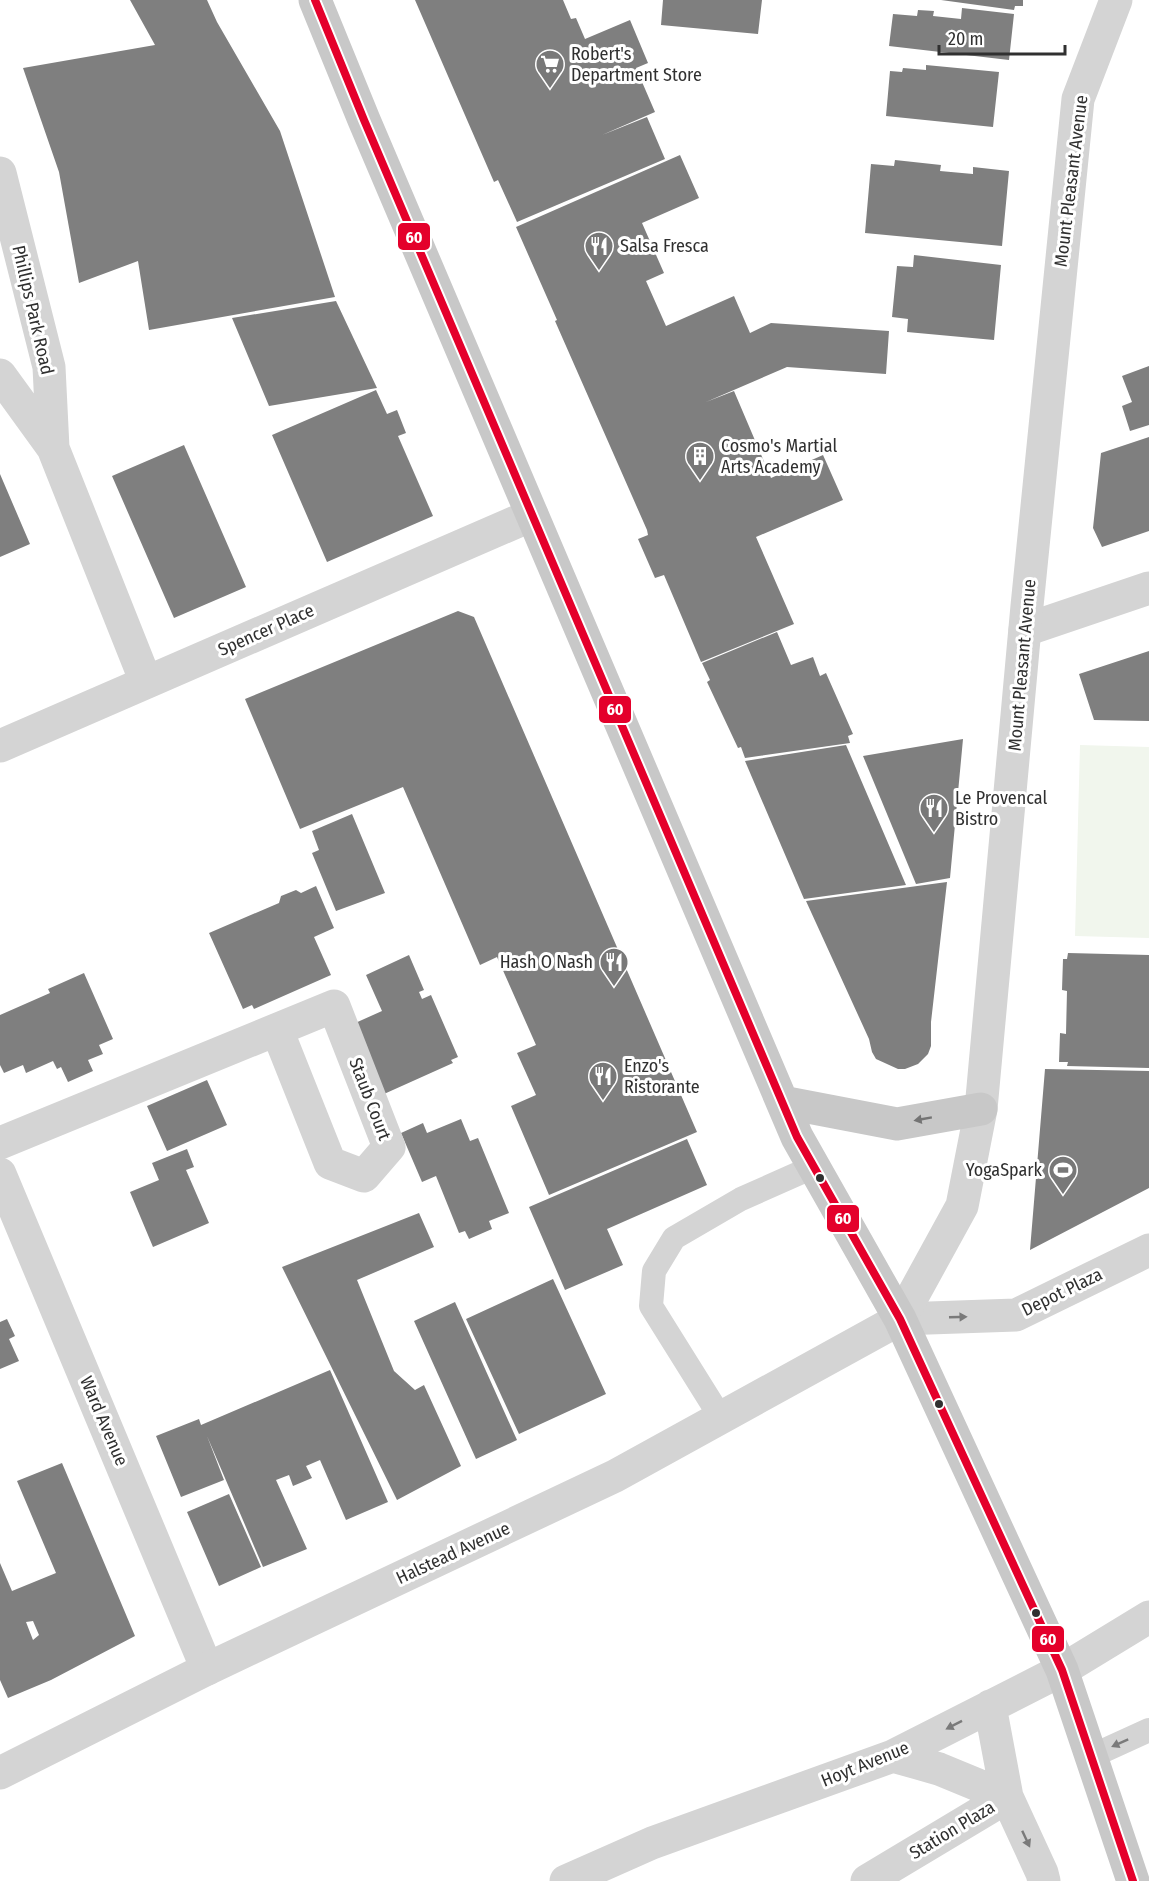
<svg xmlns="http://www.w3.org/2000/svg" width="1149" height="1881" viewBox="0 0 1149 1881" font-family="'Fira Sans Condensed',sans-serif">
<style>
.green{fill:#f1f6ed}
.building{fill:#7f7f7f;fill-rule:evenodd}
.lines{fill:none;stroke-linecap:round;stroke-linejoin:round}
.service{stroke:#d4d4d4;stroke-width:24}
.minor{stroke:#d4d4d4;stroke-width:33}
.tertiary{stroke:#d4d4d4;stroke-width:33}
.primary{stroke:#c8c8c8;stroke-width:33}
.bus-1-casing{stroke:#fff;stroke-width:12}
.bus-1{stroke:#e4002b;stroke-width:8}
.oneway{fill:#747474}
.oneway2{fill:#7a7a7a}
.bus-dot{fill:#303030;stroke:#fff;stroke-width:2}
.labels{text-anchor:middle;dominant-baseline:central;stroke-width:6;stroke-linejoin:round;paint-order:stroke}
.poi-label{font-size:18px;fill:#303030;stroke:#fff;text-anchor:start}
.street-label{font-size:18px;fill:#303030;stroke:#fff}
.line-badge{stroke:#fff;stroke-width:2}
.badge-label{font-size:16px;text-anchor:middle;font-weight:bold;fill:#fff}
</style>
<rect width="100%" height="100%" fill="#fff"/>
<!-- green -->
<path class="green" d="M 1080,745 L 1149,747 L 1149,938 L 1075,936 Z"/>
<!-- building -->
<path class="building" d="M 130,0 L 207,0 L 217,22 L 280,131 L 335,297 L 149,330 L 138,261 L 79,283 L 59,172 L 23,68 L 155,45 Z
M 415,0 L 563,0 L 571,19 L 576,18 L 585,39 L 630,20 L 648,63 L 636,68 L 655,112 L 602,135 L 647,117 L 665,159 L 517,222 L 498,180 L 494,182 Z
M 663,0 L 762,0 L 758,34 L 661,25 Z
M 941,0 L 1023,0 L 1023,6 L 1015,6 L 1014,10 Z
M 962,8 L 1014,14 L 1009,60 L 889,46 L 893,14 L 917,16 L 918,10 L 934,11 L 933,16 L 961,19 Z
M 926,65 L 999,72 L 993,127 L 886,116 L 890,71 L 902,72 L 903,68 L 926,70 Z
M 680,155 L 699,198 L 642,223 L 664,273 L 646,281 L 666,326 L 734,296 L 750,333 L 771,323 L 889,331 L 886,374 L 787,367 L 706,402 L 734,391 L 771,478 L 823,455 L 843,500 L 756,537 L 794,624 L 701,662 L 664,575 L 655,578 L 638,539 L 648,535 L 647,530 L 555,321 L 557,320 L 516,227 Z
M 895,160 L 941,165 L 940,171 L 973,174 L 973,167 L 1009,171 L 1002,246 L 865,233 L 871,164 L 894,166 Z
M 914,255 L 1001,265 L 994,340 L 907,332 L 908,319 L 892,317 L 897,266 L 913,267 Z
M 336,301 L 377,388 L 269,406 L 232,318 Z
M 1149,366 L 1149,425 L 1130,431 L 1122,406 L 1132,402 L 1122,376 Z
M 376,390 L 387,414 L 397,410 L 406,433 L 398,436 L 433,516 L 327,562 L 272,435 Z
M 1149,437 L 1149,531 L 1102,547 L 1093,528 L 1101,453 Z
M 184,445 L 246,587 L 174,618 L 112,476 Z
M 0,474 L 30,544 L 0,557 Z
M 458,611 L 474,617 L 697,1132 L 549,1195 L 511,1106 L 536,1095 L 517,1053 L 536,1045 L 497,957 L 480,965 L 403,787 L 300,829 L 245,699 Z
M 777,632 L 791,665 L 813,657 L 820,676 L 826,673 L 853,734 L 848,736 L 850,743 L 745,758 L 741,747 L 738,748 L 707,682 L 710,680 L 702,663 Z
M 1149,651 L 1149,721 L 1094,720 L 1079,674 Z
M 963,739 L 950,878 L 916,884 L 863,756 Z
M 846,745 L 906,885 L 804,899 L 745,761 Z
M 352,814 L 385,893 L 336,911 L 312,853 L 319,850 L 312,831 Z
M 947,882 L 931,1022 L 931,1046 L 928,1054 L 918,1064 L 905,1069 L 898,1069 L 876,1059 L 872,1052 L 869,1039 L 806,901 Z
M 316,886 L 334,928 L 314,937 L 331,975 L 254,1009 L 252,1005 L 243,1009 L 209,933 L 279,903 L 281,896 L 296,890 L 301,893 Z
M 1068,953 L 1149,955 L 1149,1068 L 1067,1066 L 1068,1062 L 1059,1062 L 1060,1033 L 1066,1034 L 1067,991 L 1062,990 L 1063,959 L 1067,959 Z
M 409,955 L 424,990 L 419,992 L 422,999 L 431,995 L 458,1057 L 451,1060 L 453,1063 L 384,1094 L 353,1024 L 382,1011 L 366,975 Z
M 84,973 L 113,1039 L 99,1045 L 103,1054 L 88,1060 L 93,1071 L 68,1082 L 61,1067 L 57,1069 L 53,1061 L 26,1073 L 23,1065 L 4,1073 L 0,1065 L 0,1015 L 50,993 L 48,989 Z
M 1045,1069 L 1149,1071 L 1149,1188 L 1030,1250 Z
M 207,1080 L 227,1125 L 167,1151 L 147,1106 Z
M 461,1119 L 470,1141 L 478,1138 L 509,1213 L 489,1221 L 492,1229 L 469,1239 L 465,1231 L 459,1233 L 436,1176 L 422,1182 L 401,1133 L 423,1123 L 427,1133 Z
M 687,1139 L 707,1185 L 607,1229 L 623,1265 L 565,1290 L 529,1207 Z
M 187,1149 L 194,1167 L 186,1170 L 209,1223 L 153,1247 L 130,1192 L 159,1180 L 152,1163 Z
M 419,1213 L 434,1247 L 357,1280 L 394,1371 L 415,1390 L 424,1385 L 461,1466 L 397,1500 L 282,1267 Z
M 553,1279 L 606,1394 L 519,1434 L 466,1319 Z
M 455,1302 L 517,1440 L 476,1459 L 414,1321 Z
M 7,1319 L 15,1336 L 9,1339 L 19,1361 L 0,1369 L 0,1322 Z
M 330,1370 L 388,1502 L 346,1520 L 320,1460 L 306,1466 L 312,1478 L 293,1486 L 289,1475 L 276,1480 L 307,1549 L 263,1567 L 207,1436 L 224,1480 L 181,1497 L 156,1436 L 199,1419 L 201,1425 Z
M 62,1463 L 135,1636 L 51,1680 L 8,1698 L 0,1680 L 0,1563 L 12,1591 L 56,1573 L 17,1481 ZM 33,1621 L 39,1635 L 33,1640 L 26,1622 Z
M 229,1494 L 261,1567 L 219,1586 L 187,1512 Z"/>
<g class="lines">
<!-- service -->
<path class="service" d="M 721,1418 L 651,1306 L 654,1271 L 674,1238 L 741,1199 L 813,1167
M 1092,1756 L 1149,1730"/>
<!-- minor -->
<path class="minor" d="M 0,173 L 49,367 L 53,448
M 0,375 L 53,448 L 146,682
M 1025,630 L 1149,588
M 0,746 L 532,515
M 0,1143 L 334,1006 L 389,1147 L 364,1176 L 330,1163 L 277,1030
M 0,1174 L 207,1669
M 900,1319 L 1016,1315 L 1149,1250
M 990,1706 L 1007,1797 L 1042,1873 L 1044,1881
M 893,1756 L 939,1769 L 1007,1797
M 566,1881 L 652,1843 L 893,1756 L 1062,1670 L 1149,1617
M 867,1881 L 1007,1797"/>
<!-- tertiary -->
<path class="tertiary" d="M 0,1773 L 207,1669 L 615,1476 L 900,1319 L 962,1206 L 981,1109 L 1027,606 L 1078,99 L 1116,0"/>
<!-- primary -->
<path class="primary" d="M 315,0 L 364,120 L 797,1137 L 900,1319 L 1062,1670 L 1133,1881
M 782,1102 L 897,1124 L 981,1109"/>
<!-- bus-1 casing -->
<g class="bus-1-casing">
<path id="bus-1" d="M 315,0 L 364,120 L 797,1137 L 900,1319 L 1062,1670 L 1133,1881"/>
</g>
<!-- bus-1 -->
<use href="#bus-1" class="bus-1"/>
</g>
<!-- one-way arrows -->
<defs><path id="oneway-solid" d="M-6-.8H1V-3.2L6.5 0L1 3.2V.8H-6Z" transform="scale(1.5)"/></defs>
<use class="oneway" href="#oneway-solid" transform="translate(923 1119) rotate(170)"/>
<g class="oneway2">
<use href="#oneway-solid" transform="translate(958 1317) rotate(-2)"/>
<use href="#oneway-solid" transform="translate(954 1725) rotate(153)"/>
<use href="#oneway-solid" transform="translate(1120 1743) rotate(156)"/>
<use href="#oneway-solid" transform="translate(1026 1839) rotate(65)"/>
</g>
<!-- icons -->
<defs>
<g id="supermarket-pin" transform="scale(1.5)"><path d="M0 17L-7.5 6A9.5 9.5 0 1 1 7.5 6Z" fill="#787878" stroke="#fff"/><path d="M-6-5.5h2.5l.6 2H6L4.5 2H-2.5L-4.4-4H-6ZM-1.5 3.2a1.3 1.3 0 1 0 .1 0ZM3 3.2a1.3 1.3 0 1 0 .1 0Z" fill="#fff"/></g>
<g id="restaurant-pin" transform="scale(1.5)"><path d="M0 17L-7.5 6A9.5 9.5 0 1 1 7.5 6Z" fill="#787878" stroke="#fff"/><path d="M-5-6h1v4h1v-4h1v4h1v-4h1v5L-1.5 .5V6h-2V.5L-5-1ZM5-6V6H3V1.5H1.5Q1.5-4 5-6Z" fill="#fff"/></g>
<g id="building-pin" transform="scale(1.5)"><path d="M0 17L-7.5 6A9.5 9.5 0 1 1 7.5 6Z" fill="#787878" stroke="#fff"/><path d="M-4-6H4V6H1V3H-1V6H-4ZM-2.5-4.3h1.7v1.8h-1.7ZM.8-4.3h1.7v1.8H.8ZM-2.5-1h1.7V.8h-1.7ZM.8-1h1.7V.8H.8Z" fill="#fff"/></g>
<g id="stadium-pin" transform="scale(1.5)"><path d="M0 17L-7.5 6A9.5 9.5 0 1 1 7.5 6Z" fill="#787878" stroke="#fff"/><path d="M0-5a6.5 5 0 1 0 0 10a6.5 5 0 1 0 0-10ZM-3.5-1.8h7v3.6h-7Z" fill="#fff"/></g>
</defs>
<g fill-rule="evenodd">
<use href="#supermarket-pin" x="550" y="64"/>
<use href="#restaurant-pin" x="599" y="246"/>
<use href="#building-pin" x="700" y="456"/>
<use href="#restaurant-pin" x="934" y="808"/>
<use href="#restaurant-pin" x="614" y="962"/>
<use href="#restaurant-pin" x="603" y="1076"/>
<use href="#stadium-pin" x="1063" y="1170"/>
</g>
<!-- markers -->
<g class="bus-dot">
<circle cx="820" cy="1178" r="5"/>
<circle cx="939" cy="1404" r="5"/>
<circle cx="1036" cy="1613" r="5"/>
</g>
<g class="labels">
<!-- poi labels -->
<g class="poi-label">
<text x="571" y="54">Robert's<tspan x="571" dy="21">Department Store</tspan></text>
<text x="620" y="246">Salsa Fresca</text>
<text x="721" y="446">Cosmo's Martial<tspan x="721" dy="21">Arts Academy</tspan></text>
<text x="955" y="798">Le Provencal<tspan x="955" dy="21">Bistro</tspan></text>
<text x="593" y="962" text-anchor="end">Hash O Nash</text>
<text x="624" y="1066">Enzo's<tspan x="624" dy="21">Ristorante</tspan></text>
<text x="1042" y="1170" text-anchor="end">YogaSpark</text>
</g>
<!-- street labels -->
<g class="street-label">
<text transform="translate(1071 181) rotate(-83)">Mount Pleasant Avenue</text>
<text transform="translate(33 310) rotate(77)">Phillips Park Road</text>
<text transform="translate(266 630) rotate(-24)">Spencer Place</text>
<text transform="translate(1022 665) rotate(-85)">Mount Pleasant Avenue</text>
<text transform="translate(370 1099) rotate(69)">Staub Court</text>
<text transform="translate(1062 1292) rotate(-26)">Depot Plaza</text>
<text transform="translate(104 1421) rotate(67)">Ward Avenue</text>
<text transform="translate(453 1553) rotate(-25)">Halstead Avenue</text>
<text transform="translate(865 1764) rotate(-22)">Hoyt Avenue</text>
<text transform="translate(952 1830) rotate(-31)">Station Plaza</text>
</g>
</g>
<g class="line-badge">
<rect x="397" y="222" width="34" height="29" rx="6" fill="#e4002b"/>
<rect x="598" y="695" width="34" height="29" rx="6" fill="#e4002b"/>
<rect x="826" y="1204" width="34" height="29" rx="6" fill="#e4002b"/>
<rect x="1031" y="1625" width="34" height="28" rx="6" fill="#e4002b"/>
</g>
<g class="badge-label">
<text x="414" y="243">60</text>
<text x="615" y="715">60</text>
<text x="843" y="1224">60</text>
<text x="1048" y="1645">60</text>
</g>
<!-- scale -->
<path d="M939 45v9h126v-9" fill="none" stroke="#303030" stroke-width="3"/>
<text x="948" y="45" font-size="18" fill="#303030" stroke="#ffffff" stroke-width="4.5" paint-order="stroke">20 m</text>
</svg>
